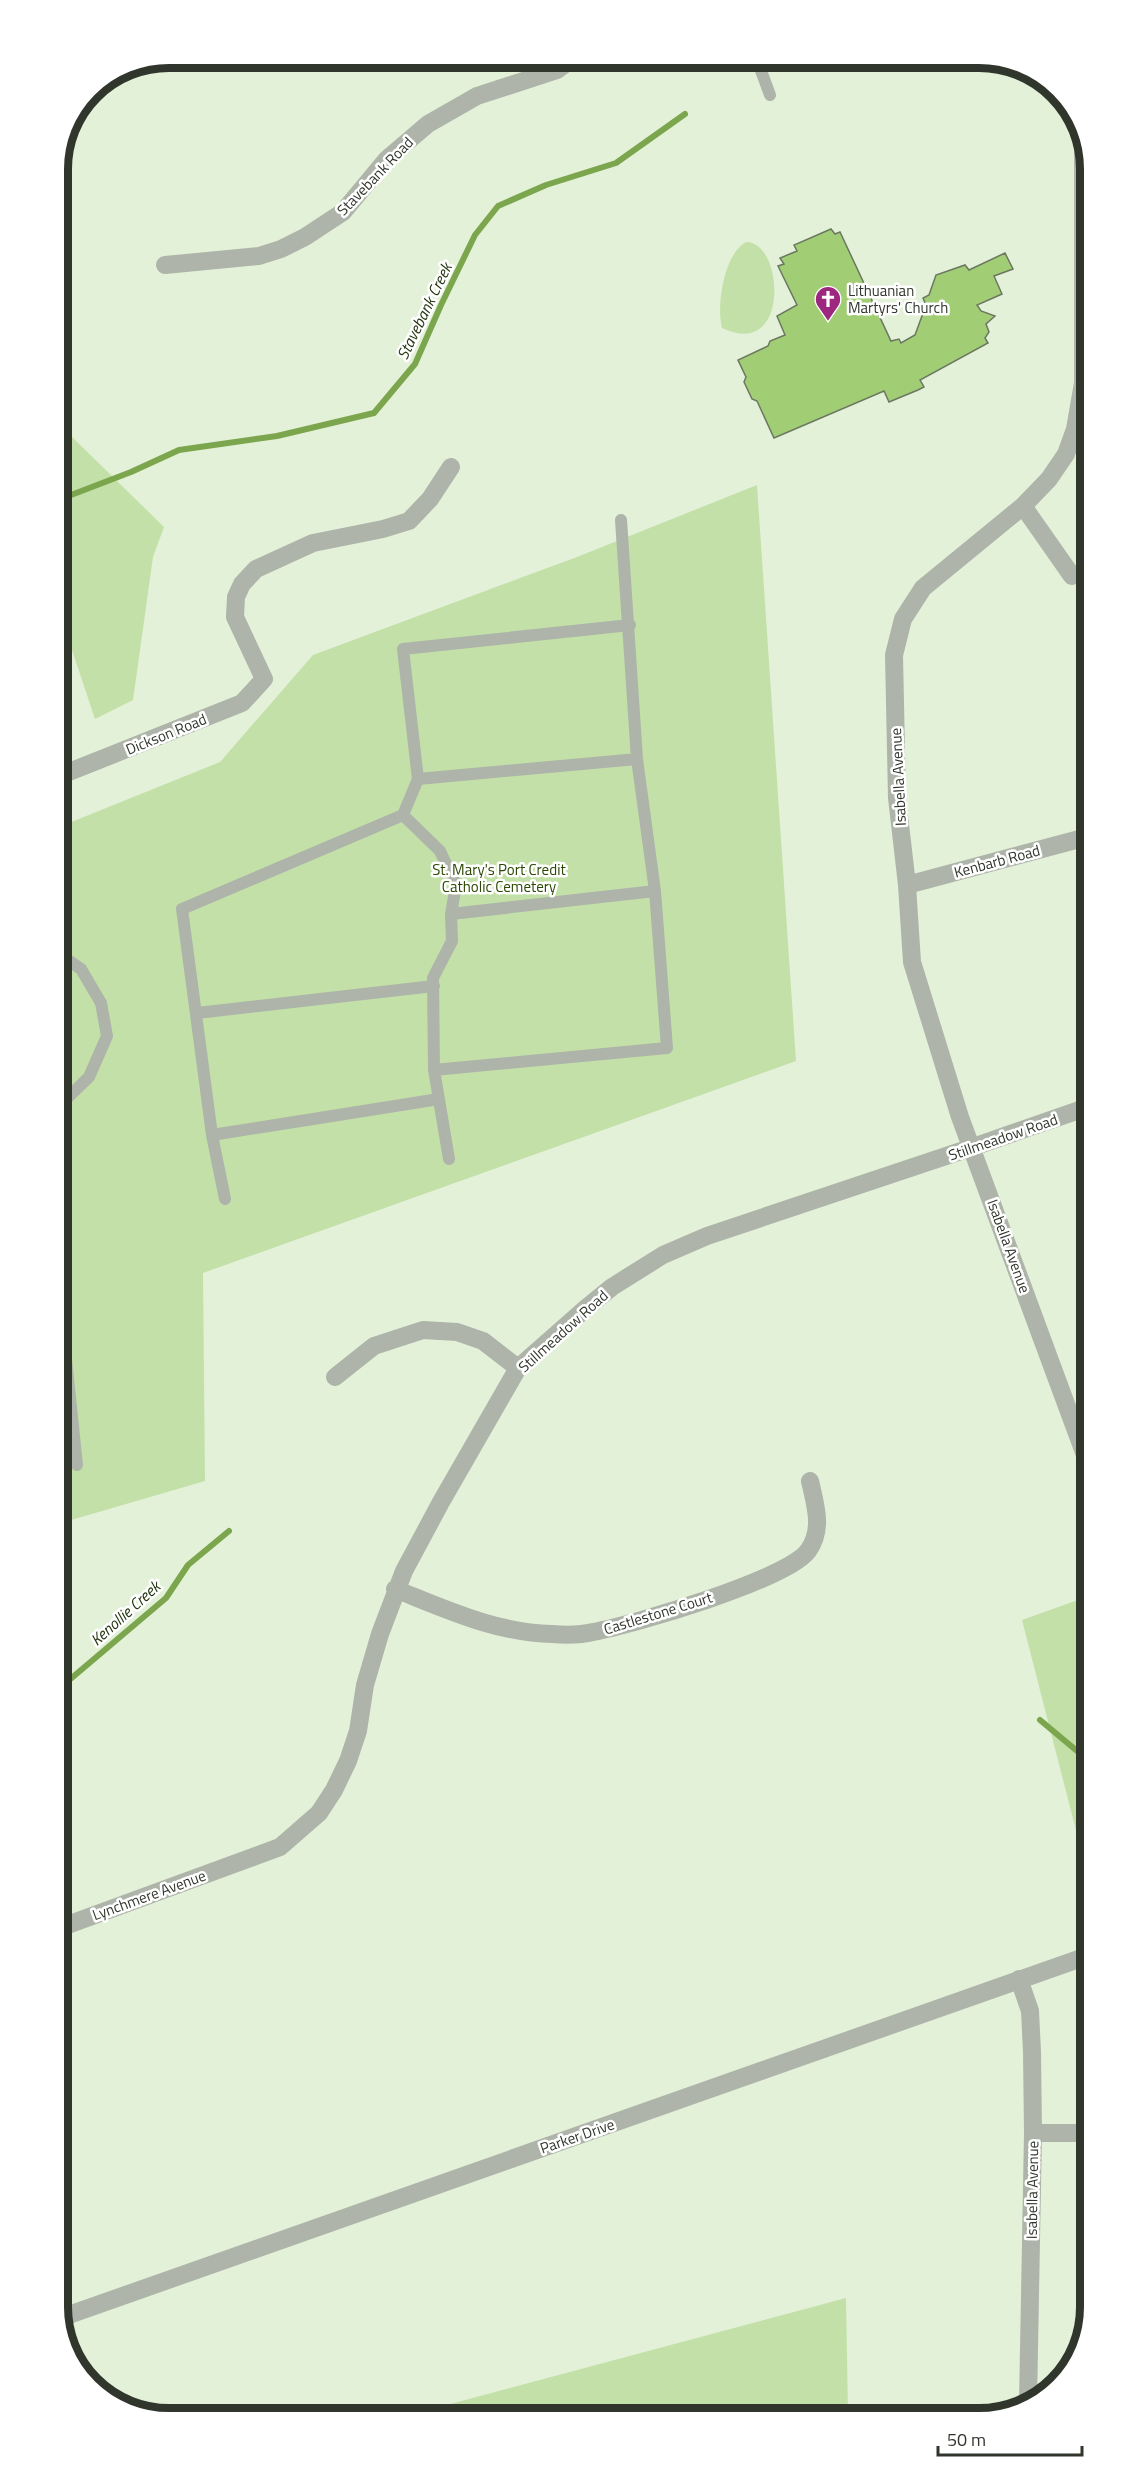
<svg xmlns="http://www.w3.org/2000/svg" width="1148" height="2476" viewBox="0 0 1148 2476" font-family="'Titillium Web',sans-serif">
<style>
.green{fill:#c3e0a8}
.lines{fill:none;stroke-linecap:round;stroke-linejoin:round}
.stream{stroke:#7ca64d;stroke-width:6}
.building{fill:#a1ce74;stroke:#6b7761;stroke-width:1.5}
.lane{stroke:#aeb4a9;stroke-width:12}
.street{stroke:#aeb4a9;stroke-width:18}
.labels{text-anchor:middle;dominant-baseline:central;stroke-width:5;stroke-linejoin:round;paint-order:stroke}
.street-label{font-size:15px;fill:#31362d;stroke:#fff}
.poi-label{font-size:15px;fill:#31362d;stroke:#fff;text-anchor:start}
.park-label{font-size:15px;fill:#2c4704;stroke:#fff}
.water-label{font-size:16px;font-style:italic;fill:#253611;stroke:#fff}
.rim{fill:none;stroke:#31362d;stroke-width:8}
</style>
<rect width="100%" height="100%" fill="#e4f1d9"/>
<!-- green -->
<path class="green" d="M 746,242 C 784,241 791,361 722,328 C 716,305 724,254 746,242 Z
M 58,390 L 70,435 L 164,527 L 153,557 L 133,700 L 95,719 L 58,608 Z
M 757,485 L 796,1061 L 203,1273 L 205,1481 L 61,1523 L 59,827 L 220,762 L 313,655 L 577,557 Z
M 1089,1596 L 1090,1885 L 1022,1620 Z
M 846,2298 L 848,2414 L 402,2417 Z"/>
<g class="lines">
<!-- stream -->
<path class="stream" d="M 58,500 L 131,472 L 179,450 L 277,436 L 374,413 L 415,364 L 441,305 L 475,235 L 498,206 L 546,185 L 616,163 L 685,114
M 61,1687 L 166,1598 L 188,1565 L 229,1531
M 1040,1720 L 1089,1761"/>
</g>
<!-- building -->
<path class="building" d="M 831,229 L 835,234 L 840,232 L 891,341 L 899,339 L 901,343 L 915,335 L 926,305 L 923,298 L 929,295 L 936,275 L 965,265 L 969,270 L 1005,253 L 1013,269 L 994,276 L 1002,294 L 977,305 L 981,311 L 995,316 L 986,324 L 989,332 L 985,338 L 988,343 L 920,380 L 924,387 L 918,390 L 889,402 L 884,391 L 774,438 L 757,401 L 752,399 L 744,382 L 746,377 L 738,360 L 768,346 L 770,341 L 785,335 L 777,316 L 797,305 L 778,266 L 784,264 L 780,258 L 797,251 L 794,245 Z"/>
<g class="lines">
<!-- lane -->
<path class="lane" d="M 756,57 L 770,95
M 418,779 L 637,759
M 403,815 L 418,779 L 403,649 L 630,625
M 451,914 L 655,891
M 59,954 L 81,969 L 101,1003 L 107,1036 L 89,1077 L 60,1105
M 197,1013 L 434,986
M 434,1070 L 667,1048 L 655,891 L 637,759 L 621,520
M 212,1135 L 439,1099
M 225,1199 L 212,1135 L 182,909 L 403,815 L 440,851 L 456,885 L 451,914 L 452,941 L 433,978 L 434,1070 L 449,1159
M 60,1301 L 77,1465"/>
<!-- street -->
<path class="street" d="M 1083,129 L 1083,383 L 1075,429 L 1066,454 L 1049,479 L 1023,506 L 923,588 L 903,619 L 894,655 L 897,798 L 907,885 L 912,962 L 960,1117 L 1089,1466
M 165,265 L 259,256 L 281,249 L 305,237 L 343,212 L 387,159 L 428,124 L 477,96 L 557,70 L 575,57
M 1023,506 L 1072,576
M 59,776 L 242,703 L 264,679 L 235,617 L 236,597 L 242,584 L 256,569 L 313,543 L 383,529 L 409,521 L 430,499 L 451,467
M 907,885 L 1087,837
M 335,1377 L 374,1346 L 423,1330 L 457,1332 L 483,1341 L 518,1368
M 395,1589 C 445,1609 497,1633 552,1634 C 565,1635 581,1635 593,1632 C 635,1624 786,1580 808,1551 C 824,1529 815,1504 810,1481
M 62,1927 L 280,1847 L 319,1813 L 334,1790 L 348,1761 L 358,1731 L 365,1685 L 380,1634 L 404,1571 L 441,1502 L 518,1368 L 585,1309 L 612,1287 L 663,1255 L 707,1236 L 973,1147 L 1088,1107
M 1019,1979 L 1030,2011 L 1032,2052 L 1033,2133 L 1028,2403
M 1033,2133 L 1091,2133
M 63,2317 L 1090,1955"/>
</g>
<!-- icons -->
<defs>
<g id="church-pin" transform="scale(1.35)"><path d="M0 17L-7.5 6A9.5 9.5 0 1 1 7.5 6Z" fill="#9d267f" stroke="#fff"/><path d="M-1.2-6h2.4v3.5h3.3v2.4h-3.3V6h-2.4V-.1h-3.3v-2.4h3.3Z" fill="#fff"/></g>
</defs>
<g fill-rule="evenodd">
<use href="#church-pin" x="828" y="299"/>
</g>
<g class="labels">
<!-- street labels -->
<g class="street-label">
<text transform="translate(375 176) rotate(-46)">Stavebank Road</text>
<text transform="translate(166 734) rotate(-22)">Dickson Road</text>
<text transform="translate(898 777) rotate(-93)">Isabella Avenue</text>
<text transform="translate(997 861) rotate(-15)">Kenbarb Road</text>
<text transform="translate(1003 1137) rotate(-19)">Stillmeadow Road</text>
<text transform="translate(1009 1246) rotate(70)">Isabella Avenue</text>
<text transform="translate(563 1331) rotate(-42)">Stillmeadow Road</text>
<text transform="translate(658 1613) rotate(-17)">Castlestone Court</text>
<text transform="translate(149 1895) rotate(-20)">Lynchmere Avenue</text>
<text transform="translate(577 2136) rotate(-19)">Parker Drive</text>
<text transform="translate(1032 2190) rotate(-89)">Isabella Avenue</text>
</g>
<!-- poi labels -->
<g class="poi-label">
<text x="848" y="290">Lithuanian<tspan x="848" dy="17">Martyrs' Church</tspan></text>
</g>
<!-- park labels -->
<g class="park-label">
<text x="499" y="869">St. Mary's Port Credit<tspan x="499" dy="17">Catholic Cemetery</tspan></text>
</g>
<!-- water labels -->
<g class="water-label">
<text transform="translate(424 311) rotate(-64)">Stavebank Creek</text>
<text transform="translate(125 1613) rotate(-42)">Kenollie Creek</text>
</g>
</g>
<!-- crop -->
<path d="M0 0H1148V2476H0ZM169 68H979A101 101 0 0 1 1080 169V2307A101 101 0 0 1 979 2408H169A101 101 0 0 1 68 2307V169A101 101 0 0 1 169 68Z" fill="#fff" fill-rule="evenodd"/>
<path class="rim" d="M169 68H979A101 101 0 0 1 1080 169V2307A101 101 0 0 1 979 2408H169A101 101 0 0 1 68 2307V169A101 101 0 0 1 169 68Z"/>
<!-- scale -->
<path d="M938 2446v9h144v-9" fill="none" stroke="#31362d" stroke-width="3"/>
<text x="947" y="2446" font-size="18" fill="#31362d" stroke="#ffffff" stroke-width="4.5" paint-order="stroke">50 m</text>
</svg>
